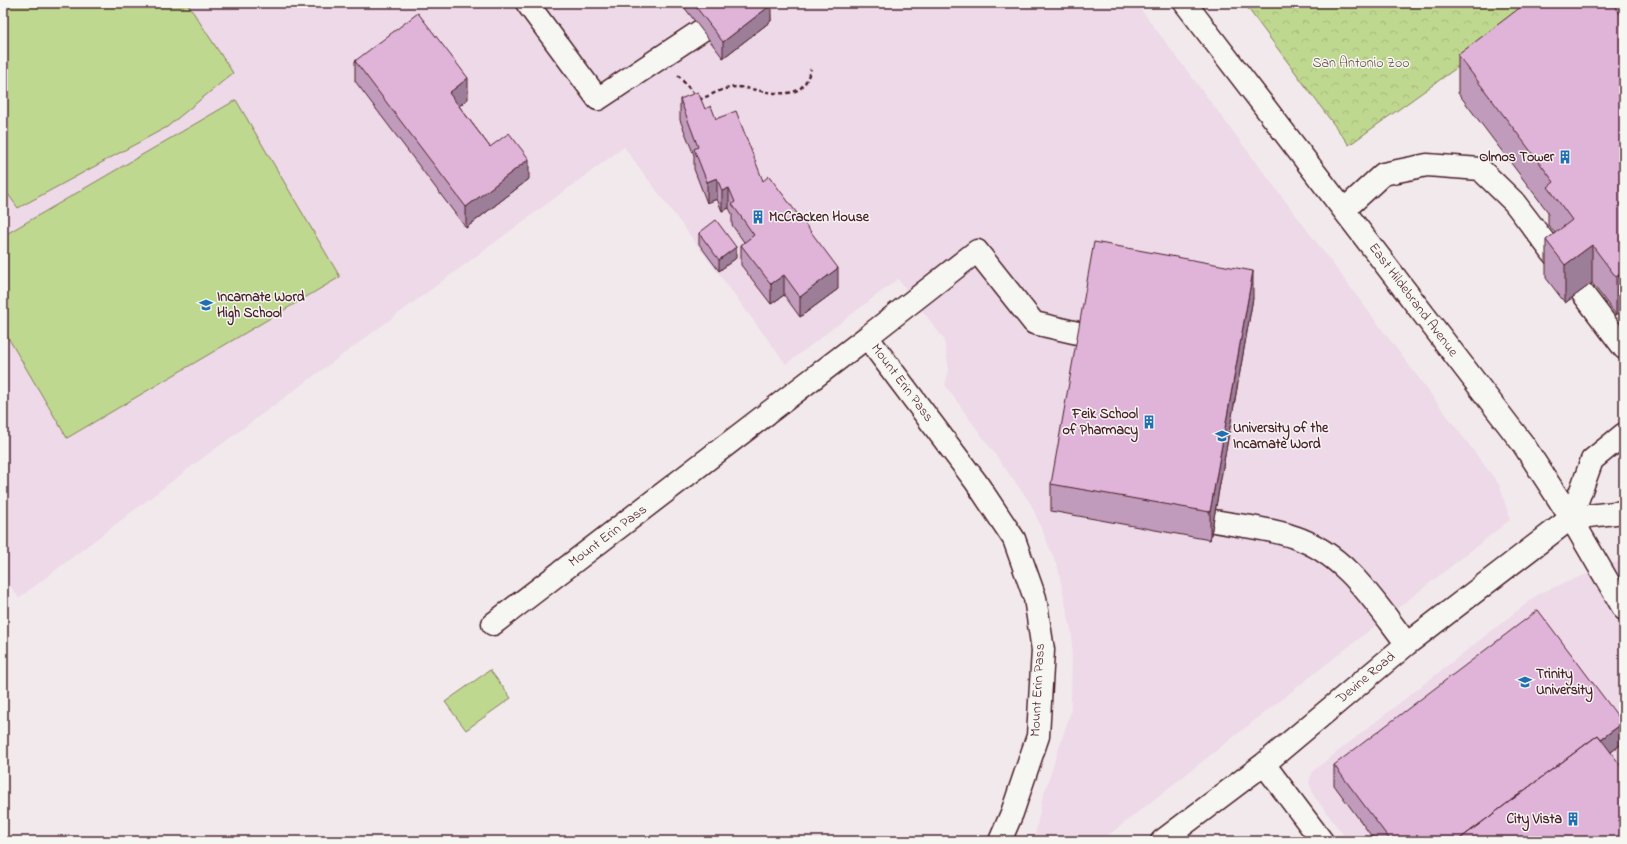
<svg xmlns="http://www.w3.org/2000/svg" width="1627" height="844" viewBox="0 0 1627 844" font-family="'Indie Flower',sans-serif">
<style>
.built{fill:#edd9e7}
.grass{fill:#bfd88f;stroke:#847c5d}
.park{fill:url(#park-crowns);stroke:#847c5d}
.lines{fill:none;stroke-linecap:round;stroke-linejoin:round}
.minor-casing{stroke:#4a1f2b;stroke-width:25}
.major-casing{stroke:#4a1f2b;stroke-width:25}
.path{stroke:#4a1f2b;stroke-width:2.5;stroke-dasharray:4 3;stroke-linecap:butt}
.minor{stroke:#f6f6f2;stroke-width:22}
.major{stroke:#f6f6f2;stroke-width:22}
.wall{fill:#c19bbb;stroke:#4a1f2b}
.shaded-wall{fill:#9d7e98;stroke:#4a1f2b}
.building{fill:#e0b4d9;stroke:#4a1f2b}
.labels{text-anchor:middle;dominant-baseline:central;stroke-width:3;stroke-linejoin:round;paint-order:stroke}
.park-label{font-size:14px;fill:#674d44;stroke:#f6f6f2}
.poi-label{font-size:14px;font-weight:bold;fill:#4a1f2b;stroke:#f6f6f2;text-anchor:start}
.street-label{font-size:14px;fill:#4a1f2b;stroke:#f6f6f2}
</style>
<defs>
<pattern id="park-crowns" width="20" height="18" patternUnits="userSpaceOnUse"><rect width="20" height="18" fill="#bfd88f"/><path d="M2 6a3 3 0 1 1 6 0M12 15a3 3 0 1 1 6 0" fill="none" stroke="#a6b97c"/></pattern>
</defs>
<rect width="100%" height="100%" fill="#f2e9ed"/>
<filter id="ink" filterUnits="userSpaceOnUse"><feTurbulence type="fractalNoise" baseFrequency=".025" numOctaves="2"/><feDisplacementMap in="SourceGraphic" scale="8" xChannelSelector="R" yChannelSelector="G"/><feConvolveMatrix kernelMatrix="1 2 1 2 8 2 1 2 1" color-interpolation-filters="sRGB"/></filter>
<g filter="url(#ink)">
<!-- built -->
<path class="built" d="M 3,3 L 1136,3 L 1500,486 L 1510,520 L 1101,841 L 1034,841 L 1042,800 L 1071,711 L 1072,635 L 1058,568 L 1031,504 L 945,385 L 949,370 L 944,339 L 898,279 L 786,364 L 624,147 L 196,463 L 19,598 L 3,576 Z
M 1624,559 L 1624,841 L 1348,841 L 1314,796 L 1309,782 L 1313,771 L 1540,593 Z"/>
<!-- grass -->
<path class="grass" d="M 3,3 L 187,3 L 233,73 L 167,127 L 18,208 L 3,187 Z
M 236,100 L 340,277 L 67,438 L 3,329 L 3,236 Z
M 490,670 L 511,698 L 466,730 L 445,702 Z"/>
<!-- park -->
<path class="park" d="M 1244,3 L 1547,3 L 1349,145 Z"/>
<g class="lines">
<!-- minor casing -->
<g class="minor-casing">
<path id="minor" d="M 527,3 L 598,99 L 702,30
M 1344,210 L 1383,174 L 1427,165 L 1480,169 L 1514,202 L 1562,265
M 1581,291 L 1624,348
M 867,337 L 977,251 L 1034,323 L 1082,334
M 1214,521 C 1240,526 1269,528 1294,537 C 1346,554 1375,603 1407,644
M 493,624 L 867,337 L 976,482 L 1014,539 L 1035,598 L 1043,650 L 1038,736 L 1012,813 L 1000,841
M 1264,764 L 1322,841
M 1162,841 L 1264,764 L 1407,644 L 1571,518"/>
</g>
<!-- major casing -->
<g class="major-casing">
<path id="major" d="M 1185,3 L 1523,444 L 1571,518 L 1624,609
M 1571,518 L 1592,460 L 1624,434
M 1571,518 L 1624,512"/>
</g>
<!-- path -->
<path class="path" d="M 678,75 L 695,95
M 699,100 C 711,95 724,87 738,87 C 755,88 793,103 805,83 C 808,79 809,73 811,69"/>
<!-- minor -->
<use href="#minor" class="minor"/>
<!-- major -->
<use href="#major" class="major"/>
</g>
<!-- wall -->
<path class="wall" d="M 681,3 L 770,3 L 771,21 L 723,58 Z
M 1624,19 L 1624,309 L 1616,315 L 1592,283 L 1565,303 L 1546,278 L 1546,240 L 1555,233 L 1548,225 L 1548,212 L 1458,93 L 1458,55 Z
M 355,61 L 468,99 L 459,106 L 490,147 L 529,179 L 466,228 L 355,81 Z
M 680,99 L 705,109 L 716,119 L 763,181 L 838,289 L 800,317 L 784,295 L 771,304 L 741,265 L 741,245 L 744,242 L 732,225 L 732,214 L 729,208 L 722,211 L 717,199 L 707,203 L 694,169 L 694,155 L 680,120 Z
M 699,233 L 736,258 L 719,271 L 699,244 Z
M 1253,298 L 1210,540 L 1051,511 L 1051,484 Z
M 1623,743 L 1611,752 L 1624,841 L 1375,841 L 1334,785 L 1334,765 Z"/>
<!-- shaded-wall -->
<path class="shaded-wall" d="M 771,5 L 771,21 L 723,58 L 723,42 Z
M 468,78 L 468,99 L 449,114 L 449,93 Z
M 529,159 L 529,179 L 466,228 L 466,207 Z
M 717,178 L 717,199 L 707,203 L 707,182 Z
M 729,188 L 729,208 L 722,211 L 722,191 Z
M 1592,245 L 1592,283 L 1565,303 L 1565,265 Z
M 736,247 L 736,258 L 719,271 L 719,260 Z
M 838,268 L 838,289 L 800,317 L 800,297 Z
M 1253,271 L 1253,298 L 1210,540 L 1210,512 Z
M 1624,271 L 1624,309 L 1616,315 L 1616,277 Z
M 784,275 L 784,295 L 771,304 L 771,284 Z
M 1623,723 L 1623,743 L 1493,841 L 1466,841 Z"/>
<!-- building -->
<path class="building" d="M 693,3 L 770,3 L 771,5 L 723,42 Z
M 1526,3 L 1612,3 L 1624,19 L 1624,271 L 1616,277 L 1592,245 L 1565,265 L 1546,240 L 1572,220 L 1548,187 L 1554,182 L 1458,55 Z
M 418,13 L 468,78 L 449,93 L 490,147 L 509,133 L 529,159 L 466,207 L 355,61 Z
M 698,92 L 705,109 L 711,106 L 716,119 L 736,111 L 763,181 L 769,176 L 838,268 L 800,297 L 784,275 L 771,284 L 741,245 L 754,235 L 732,204 L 735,202 L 729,188 L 722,191 L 717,178 L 707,182 L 694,149 L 698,147 L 680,99 Z
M 716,220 L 736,247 L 719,260 L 699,233 Z
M 1094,242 L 1253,271 L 1210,512 L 1051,484 Z
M 1538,610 L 1623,723 L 1601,739 L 1598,735 L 1457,841 L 1391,841 L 1334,765 Z
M 1598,735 L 1624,770 L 1624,841 L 1457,841 Z"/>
</g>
<!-- icons -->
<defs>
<g id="building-bare" transform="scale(1.08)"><path d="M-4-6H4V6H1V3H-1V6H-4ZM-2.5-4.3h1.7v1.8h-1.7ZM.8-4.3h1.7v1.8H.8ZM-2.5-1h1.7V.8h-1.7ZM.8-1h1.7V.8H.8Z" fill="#1f6fb2" stroke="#f6f6f2" stroke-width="2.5" paint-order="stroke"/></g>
<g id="school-bare" transform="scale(1.08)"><path d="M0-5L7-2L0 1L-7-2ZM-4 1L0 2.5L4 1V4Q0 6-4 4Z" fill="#1f6fb2" stroke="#f6f6f2" stroke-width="2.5" paint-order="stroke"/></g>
<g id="university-bare" transform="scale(1.08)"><path d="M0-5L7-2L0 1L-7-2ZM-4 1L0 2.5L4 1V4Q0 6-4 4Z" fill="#1f6fb2" stroke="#f6f6f2" stroke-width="2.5" paint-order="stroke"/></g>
</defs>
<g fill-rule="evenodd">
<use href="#building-bare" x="1565" y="157"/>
<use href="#building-bare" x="758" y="217"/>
<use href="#school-bare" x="206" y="305"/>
<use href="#building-bare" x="1149" y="422"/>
<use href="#university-bare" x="1222" y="436"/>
<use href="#university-bare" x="1525" y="682"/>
<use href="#building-bare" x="1573" y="819"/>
</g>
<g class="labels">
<!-- park labels -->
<g class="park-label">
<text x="1361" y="63">San Antonio Zoo</text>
</g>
<!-- poi labels -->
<g class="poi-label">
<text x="1554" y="157" text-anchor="end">Olmos Tower</text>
<text x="769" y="217">McCracken House</text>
<text x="217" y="297">Incarnate Word<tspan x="217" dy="16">High School</tspan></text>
<text x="1138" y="414" text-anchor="end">Feik School<tspan x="1138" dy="16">of Pharmacy</tspan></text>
<text x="1233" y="428">University of the<tspan x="1233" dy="16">Incarnate Word</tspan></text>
<text x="1536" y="674">Trinity<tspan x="1536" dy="16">University</tspan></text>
<text x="1562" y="819" text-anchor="end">City Vista</text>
</g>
<!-- street labels -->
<g class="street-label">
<text transform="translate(1413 300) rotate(53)">East Hildebrand Avenue</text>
<text transform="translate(902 383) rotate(53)">Mount Erin Pass</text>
<text transform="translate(608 536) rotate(-37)">Mount Erin Pass</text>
<text transform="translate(1366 678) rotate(-40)">Devine Road</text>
<text transform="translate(1038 690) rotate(-87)">Mount Erin Pass</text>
</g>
</g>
<!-- margin -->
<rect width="1627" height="844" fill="none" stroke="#f6f6f2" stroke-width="16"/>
<rect x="8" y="8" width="1611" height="828" fill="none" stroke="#4a1f2b" stroke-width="1.5" filter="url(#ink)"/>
</svg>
